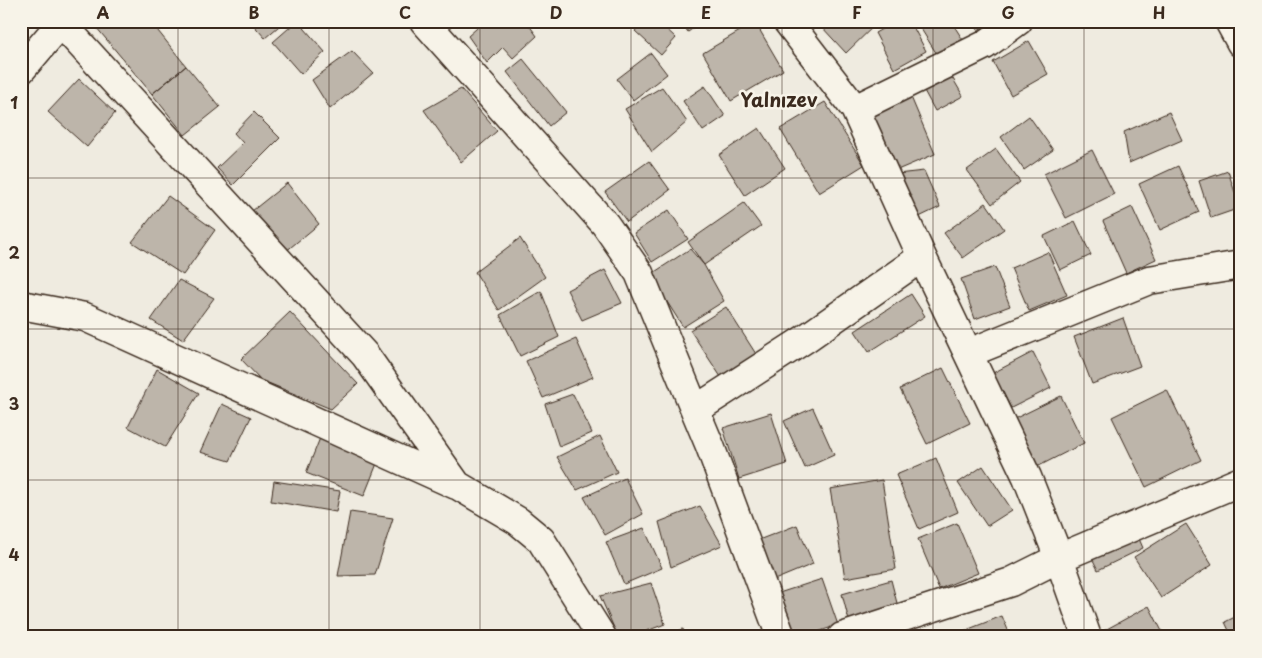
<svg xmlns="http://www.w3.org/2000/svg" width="1262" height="658" viewBox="0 0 1262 658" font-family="'Playpen Sans',sans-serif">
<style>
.building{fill:#bdb5aa;stroke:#3b2a1e}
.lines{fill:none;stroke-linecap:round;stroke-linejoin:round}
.minor-casing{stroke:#3b2a1e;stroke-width:31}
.minor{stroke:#f7f3e8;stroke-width:28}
.grid{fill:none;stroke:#3b2a1e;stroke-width:1;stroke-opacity:0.55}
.labels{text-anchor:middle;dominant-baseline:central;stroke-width:5;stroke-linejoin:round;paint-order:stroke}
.district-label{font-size:19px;font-weight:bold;fill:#3b2a1e;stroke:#f7f3e8}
.neatline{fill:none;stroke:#3b2a1e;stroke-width:2}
.grid-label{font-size:16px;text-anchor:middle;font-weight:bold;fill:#3b2a1e}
</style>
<rect width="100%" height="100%" fill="#efebe0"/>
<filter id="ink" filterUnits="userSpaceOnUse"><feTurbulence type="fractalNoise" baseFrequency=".02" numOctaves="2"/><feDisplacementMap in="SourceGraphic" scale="10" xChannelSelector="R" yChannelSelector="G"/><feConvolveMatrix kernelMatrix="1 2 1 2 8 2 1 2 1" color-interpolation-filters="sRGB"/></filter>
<g filter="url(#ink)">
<!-- building -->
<path class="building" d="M 91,21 L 150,21 L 186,66 L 152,94 Z
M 250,21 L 285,21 L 265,38 Z
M 297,21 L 298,21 L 325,52 L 301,74 L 273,42 Z
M 485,21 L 526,21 L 537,36 L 513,58 L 503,47 L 487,63 L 468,36 Z
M 644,21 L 658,21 L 676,38 L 661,55 L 635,31 Z
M 680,21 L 703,21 L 688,32 Z
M 826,21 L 879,21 L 846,53 L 821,26 Z
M 896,21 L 910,21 L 926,51 L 894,69 L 875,33 Z
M 916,21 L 951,21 L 963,40 L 938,56 Z
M 974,21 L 993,21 L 978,30 Z
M 755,22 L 783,70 L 731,101 L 703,53 Z
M 1029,41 L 1048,74 L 1011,95 L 993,62 Z
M 352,51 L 373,73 L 330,109 L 312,80 Z
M 651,53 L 667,74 L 633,100 L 617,79 Z
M 523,59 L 566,112 L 549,126 L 507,72 Z
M 186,66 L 220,107 L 185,135 L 152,94 Z
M 949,72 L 963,96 L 935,111 L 922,87 Z
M 79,79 L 115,113 L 87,147 L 48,112 Z
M 705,86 L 725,116 L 703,131 L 683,101 Z
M 662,87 L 687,122 L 652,152 L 625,109 Z
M 461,89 L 497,131 L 461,162 L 424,110 Z
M 911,97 L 935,154 L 895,171 L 871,114 Z
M 825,102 L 864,165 L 819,193 L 780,129 Z
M 254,112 L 280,138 L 233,185 L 217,168 L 243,143 L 234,133 Z
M 1169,112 L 1182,140 L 1129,163 L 1124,132 Z
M 1029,116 L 1053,150 L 1024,170 L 1001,137 Z
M 759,128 L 785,168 L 745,195 L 719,155 Z
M 996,149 L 1020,182 L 992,204 L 967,170 Z
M 1092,150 L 1114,194 L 1066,218 L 1044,174 Z
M 649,161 L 670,190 L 627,222 L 605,192 Z
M 1178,166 L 1199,212 L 1160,230 L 1139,184 Z
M 924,171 L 940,207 L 917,218 L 897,174 Z
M 1228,171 L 1240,208 L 1211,218 L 1199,181 Z
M 287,183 L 319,224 L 285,252 L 252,211 Z
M 168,196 L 215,230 L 183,275 L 132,242 Z
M 744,203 L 761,226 L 704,265 L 688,242 Z
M 986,203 L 1004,229 L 963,258 L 944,233 Z
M 1132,207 L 1156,259 L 1126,273 L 1103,221 Z
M 669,210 L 688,239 L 652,262 L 634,233 Z
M 1075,221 L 1091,255 L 1060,270 L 1044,236 Z
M 520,238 L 545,277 L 499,310 L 475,272 Z
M 690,249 L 704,265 L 724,301 L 683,327 L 650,275 Z
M 1048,252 L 1067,295 L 1029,311 L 1011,268 Z
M 995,267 L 1010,306 L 975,319 L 961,279 Z
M 605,270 L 622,303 L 582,320 L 567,290 Z
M 179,280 L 214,298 L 183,340 L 151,320 Z
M 541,291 L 559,337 L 520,356 L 500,315 Z
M 911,294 L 925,316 L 869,352 L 855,331 Z
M 726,307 L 756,354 L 721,377 L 690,330 Z
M 290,312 L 358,384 L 331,409 L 261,380 L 241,359 Z
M 1123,318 L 1140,366 L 1092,384 L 1074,337 Z
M 576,339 L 593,377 L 543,398 L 526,361 Z
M 1033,352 L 1051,388 L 1011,408 L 993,373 Z
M 943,368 L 970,423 L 927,444 L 900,389 Z
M 157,369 L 199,393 L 165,447 L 128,427 Z
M 1167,390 L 1201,460 L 1146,487 L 1112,417 Z
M 573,394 L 592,433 L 559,447 L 545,404 Z
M 1061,396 L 1084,443 L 1037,467 L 1014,419 Z
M 222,404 L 251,417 L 230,461 L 200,452 Z
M 813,408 L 834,455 L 805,468 L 784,421 Z
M 771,413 L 787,464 L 739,479 L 723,428 Z
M 600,436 L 617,472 L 577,490 L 557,457 Z
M 320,438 L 378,461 L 364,496 L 306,473 Z
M 936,458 L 958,512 L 919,529 L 896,475 Z
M 983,466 L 1012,510 L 987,526 L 958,483 Z
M 625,478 L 643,514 L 605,535 L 584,497 Z
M 882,480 L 896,569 L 845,578 L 830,489 Z
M 274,481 L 340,491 L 336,512 L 271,501 Z
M 700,506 L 722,545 L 671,567 L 659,522 Z
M 350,512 L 393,518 L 375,575 L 338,576 Z
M 957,523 L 978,573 L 939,589 L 918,539 Z
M 1186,524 L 1212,565 L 1161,598 L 1134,557 Z
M 797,525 L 813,564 L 772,581 L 756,541 Z
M 644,528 L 662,568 L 624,584 L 606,542 Z
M 1137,534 L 1143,548 L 1098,570 L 1091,556 Z
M 822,579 L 838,625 L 803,637 L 794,637 L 779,593 Z
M 891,580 L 898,607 L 849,621 L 842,594 Z
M 651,583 L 665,624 L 631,637 L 618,637 L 600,596 Z
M 1149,606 L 1165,637 L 1109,637 L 1105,630 Z
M 1241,614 L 1241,637 L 1232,637 L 1225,622 Z
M 1002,616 L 1011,637 L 957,637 L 956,634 Z
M 683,629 L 685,637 L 664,637 Z"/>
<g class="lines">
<!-- minor casing -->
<g class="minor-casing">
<path id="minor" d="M 63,21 L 61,23 L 365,355 L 457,485 L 518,521 L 541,540 L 602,637
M 424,21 L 605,224 L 639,273 L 695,410 L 805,339 L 922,257
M 787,21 L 855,109 L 922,257 L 1027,477 L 1059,558 L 1241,481
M 1229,21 L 1241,43
M 21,70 L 61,23
M 855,109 L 985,45 L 1018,21
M 21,305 L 85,317 L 456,485
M 969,353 L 1149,280 L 1241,265
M 695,410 L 710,446 L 781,637
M 842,637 L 1011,582 L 1059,558 L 1087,637"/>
</g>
<!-- minor -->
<use href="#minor" class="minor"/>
</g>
</g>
<!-- grid -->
<path class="grid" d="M 178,21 L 178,637M 329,21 L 329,637M 480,21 L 480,637M 631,21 L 631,637M 782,21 L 782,637M 933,21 L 933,637M 1084,21 L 1084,637M 21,178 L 1241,178M 21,329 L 1241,329M 21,480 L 1241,480"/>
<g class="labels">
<!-- district labels -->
<g class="district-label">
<text x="779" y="99">Yalnızev</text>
</g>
</g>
<!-- margin -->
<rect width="1262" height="658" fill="none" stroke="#f7f3e8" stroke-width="55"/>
<rect x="28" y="28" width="1206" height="602" class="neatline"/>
<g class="grid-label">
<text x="103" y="19">A</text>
<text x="254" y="19">B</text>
<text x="405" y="19">C</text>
<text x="556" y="19">D</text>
<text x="706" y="19">E</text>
<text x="857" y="19">F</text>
<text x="1008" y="19">G</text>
<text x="1159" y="19">H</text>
<text x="14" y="109">1</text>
<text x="14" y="259">2</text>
<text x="14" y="410">3</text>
<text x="14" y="561">4</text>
</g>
</svg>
